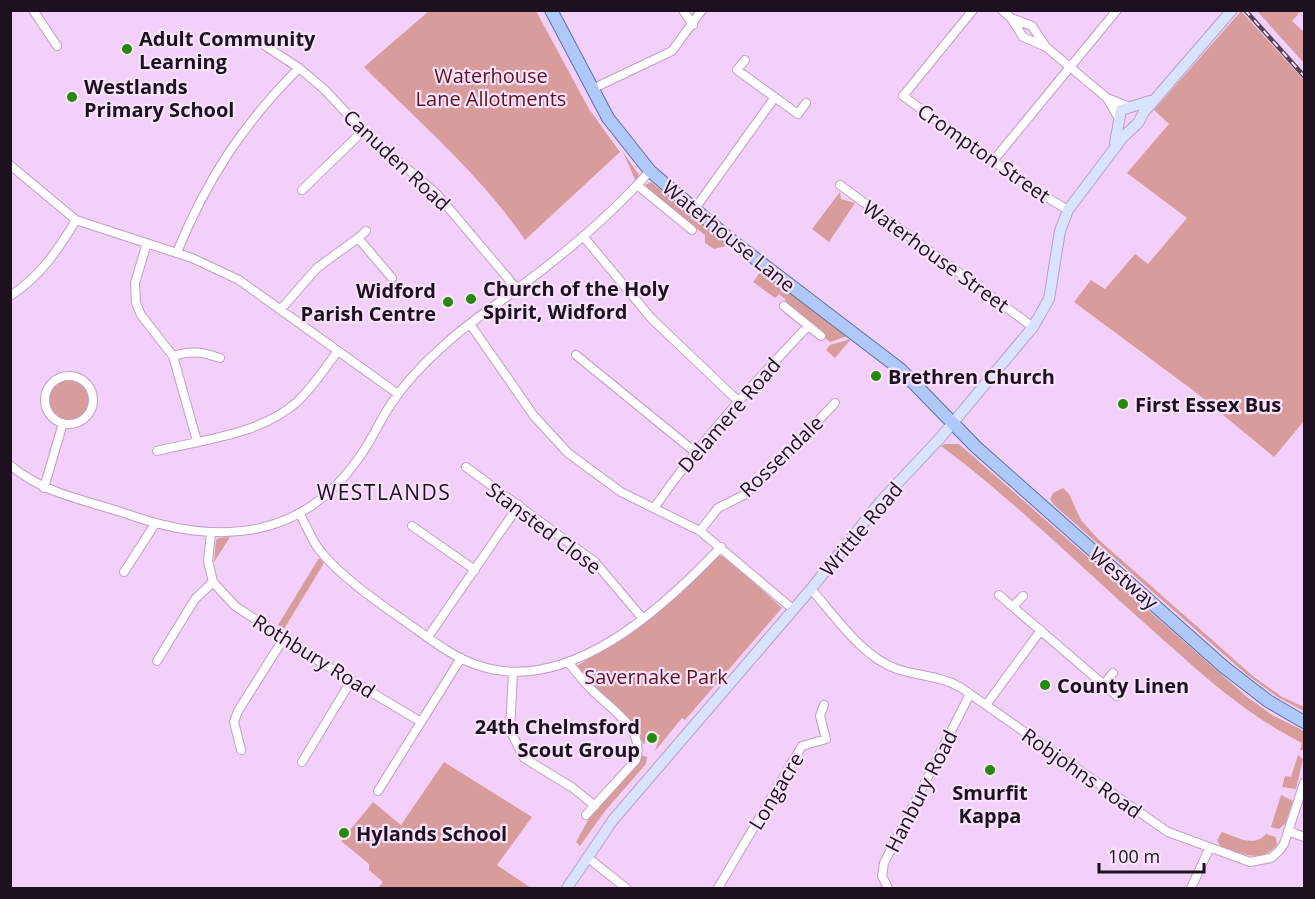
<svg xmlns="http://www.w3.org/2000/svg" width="1315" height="899" viewBox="0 0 1315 899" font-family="'Open Sans',sans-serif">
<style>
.green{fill:#d89d9b}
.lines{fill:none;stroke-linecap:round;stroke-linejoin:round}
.street-casing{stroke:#c09ec6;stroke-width:10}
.secondary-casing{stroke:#c09ec6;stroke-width:12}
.primary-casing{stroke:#5972aa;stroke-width:14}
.street{stroke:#fff;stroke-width:8}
.secondary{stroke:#d7e4fc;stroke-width:10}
.primary{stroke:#afcaf9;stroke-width:12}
.rail-casing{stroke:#544257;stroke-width:4.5}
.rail{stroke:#f8e2fc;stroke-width:2;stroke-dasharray:7;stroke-linecap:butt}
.poi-dot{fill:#238b07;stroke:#f8e2fc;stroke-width:2}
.labels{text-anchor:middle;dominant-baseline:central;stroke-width:4.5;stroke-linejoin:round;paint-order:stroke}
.poi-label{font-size:20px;font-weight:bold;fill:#1d111f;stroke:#f8e2fc;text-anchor:start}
.park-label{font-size:20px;fill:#61121a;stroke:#f8e2fc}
.street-label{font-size:20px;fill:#1d111f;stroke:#f8e2fc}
.neighbourhood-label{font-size:21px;letter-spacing:1.5px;fill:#1d111f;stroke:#f8e2fc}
</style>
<rect width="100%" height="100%" fill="#f3d0f9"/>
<!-- green -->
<path class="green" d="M 429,11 L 536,11 L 589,109 L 620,152 L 525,240 C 481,175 419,122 364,67 Z
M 1241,11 L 1304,80 L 1304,421 L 1274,457 L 1194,391 L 1074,302 L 1091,280 L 1105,289 L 1135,254 L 1148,264 L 1187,218 L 1127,173 L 1169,124 L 1154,110 Z
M 1257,11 L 1301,11 L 1292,21 L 1304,32 L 1304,63 Z
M 623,152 L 639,175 L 636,182 Z
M 651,182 L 727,244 L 726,246 L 714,249 L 705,243 L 705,235 L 648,191 L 645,185 Z
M 840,192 L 841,199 L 855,203 L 829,242 L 812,229 Z
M 761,271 L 848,336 L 830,342 L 824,337 L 825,334 L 786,304 L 785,299 L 779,294 L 775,298 L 753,282 Z
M 851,339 L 835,358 L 826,350 L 830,345 Z
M48 400a21 21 0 1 1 42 0a21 21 0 1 1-42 0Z
M 945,444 L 959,444 L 1247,697 L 1272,715 L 1304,731 L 1304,750 L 1300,750 L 1302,743 C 1240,711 1201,673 1150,628 C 1081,567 1015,501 941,446 Z
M 1063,488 L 1069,494 L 1081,520 L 1098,539 L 1254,677 L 1282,697 L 1304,707 L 1304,711 L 1276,696 L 1246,674 L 1054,505 L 1050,499 L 1053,493 Z
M 230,537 L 214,562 L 216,540 L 219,538 Z
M 718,556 L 724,556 L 782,608 L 685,720 L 682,718 L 655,751 L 660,735 L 648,731 L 644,745 L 637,730 L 575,667 C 634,632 671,605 718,556 Z
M 319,558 L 324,563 L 284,629 L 278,625 Z
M 641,755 L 647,757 L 646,764 L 605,811 L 580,846 L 576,842 L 588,820 Z
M 1298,755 L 1303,759 L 1296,789 L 1282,787 L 1285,776 L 1291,777 Z
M 444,762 L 532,817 L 497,865 L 531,888 L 378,888 L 383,882 L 369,870 L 369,864 L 341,841 L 373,802 L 401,825 Z
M 1281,795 L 1293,801 L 1285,824 L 1279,829 L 1271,827 Z
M 1222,832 C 1237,837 1254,848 1266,834 L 1276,837 L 1277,845 C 1261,864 1240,853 1221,847 L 1217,840 Z"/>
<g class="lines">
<!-- street casing -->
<g class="street-casing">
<path id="street" d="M 33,10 L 57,46
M 683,10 L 693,25
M 973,10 L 903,96 L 1028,186 L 1068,210
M 1002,10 L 1011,18
M 264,45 L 299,68 L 325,90 L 363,131 L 436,193 L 517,289
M 1046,47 L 1023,37 L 1011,18 L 1032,26 L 1046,47 L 1107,98
M 745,60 L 737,70 L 798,114 L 806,103
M 592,89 L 672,51 L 702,10
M 1118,117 L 1107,98 L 1127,106
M 993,161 L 1117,10
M 10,165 L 76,220 L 192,258 L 239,280 L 398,394
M 637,185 L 692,230
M 840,185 L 1033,327
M 302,190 L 363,131
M 694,210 L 775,97
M 583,236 L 651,318 L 737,400
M 358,238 L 366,231
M 147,243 L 135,283 L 136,303 L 141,315 L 173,356 L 197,441
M 177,252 C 207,179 243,124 299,68
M 10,296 C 40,277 58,250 76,220
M 784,306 L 821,336
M 281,309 L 317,268 L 358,238 L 392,278
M 470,324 L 534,416 L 568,453 L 621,492 L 700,531 L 794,610
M 576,355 L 695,452
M 173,356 C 191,350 202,352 220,358
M45 400a24 24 0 1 1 48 0a24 24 0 1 1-48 0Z
M 157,451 C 205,439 259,435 297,402 C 313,387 325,368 338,351
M 10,465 C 44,494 86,500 127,514 C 214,545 300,542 358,459 C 371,442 379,422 391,404 C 405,383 423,364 442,347 C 466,324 495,306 521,286 C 567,252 612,214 650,171
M 466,467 L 595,562 L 643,619
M 44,488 L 63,423
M 654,508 C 700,442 753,384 808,326
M 299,513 C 305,523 310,535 316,545 C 334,572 379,603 406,622 C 429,638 453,658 480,666 C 570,695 664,607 721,547
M 412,526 L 475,570
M 700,531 L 718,508 L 744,495 L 768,474 L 835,403
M 211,533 L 208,561 L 213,582 L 235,606 L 314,658 L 421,722
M 124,572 L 155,524
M 811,589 C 835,616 862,657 897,669 C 918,676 941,676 960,687 L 1168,832 L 1250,862 L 1271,858 L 1279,851 L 1284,844 L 1304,783
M 999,595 L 1117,696
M 1013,607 L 1023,596
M 428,637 L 519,505
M 157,661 L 195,599 L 213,582
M 569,663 C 576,672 583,681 591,689 C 610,709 646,728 636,760 L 586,815
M 513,673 L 510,730 L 524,758 L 573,788 L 595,806
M 1104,684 L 1113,673
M 986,705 L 1041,630
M 241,750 L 234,722 L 238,711 L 284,638
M 302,762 L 351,681
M 378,791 L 461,658
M 1288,831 L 1304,837
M 587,857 L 626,888
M 718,888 L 802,746 L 826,739 L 820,716 L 824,705
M 888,888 L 882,876 L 884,863 L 970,694
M 1191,888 L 1209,849"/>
</g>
<!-- secondary casing -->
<g class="secondary-casing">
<path id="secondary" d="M 1115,143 L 1121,110 L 1150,101
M 567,888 L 613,820 L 811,589 L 881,501 L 941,437 L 1033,327 L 1049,299 L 1060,231 L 1068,210 L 1123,137 L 1138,123 L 1144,112 L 1232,10"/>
</g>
<!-- primary casing -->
<g class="primary-casing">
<path id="primary" d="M 551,10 L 608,118 L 650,171 L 731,240 L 900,369 L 976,447 L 1224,667 L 1268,701 L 1304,722"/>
</g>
<!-- street -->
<use href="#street" class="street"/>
<!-- secondary -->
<use href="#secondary" class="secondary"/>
<!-- primary -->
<use href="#primary" class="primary"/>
<!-- rail casing -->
<g class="rail-casing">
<path id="rail" d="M 1245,10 L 1304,76"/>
</g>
<!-- rail -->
<use href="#rail" class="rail"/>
</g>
<!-- markers -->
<g class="poi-dot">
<circle cx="127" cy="49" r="6"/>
<circle cx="72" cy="97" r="6"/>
<circle cx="471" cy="299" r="6"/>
<circle cx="448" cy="302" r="6"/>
<circle cx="876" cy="376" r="6"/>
<circle cx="1123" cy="404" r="6"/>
<circle cx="1045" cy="685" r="6"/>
<circle cx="652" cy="738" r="6"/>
<circle cx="990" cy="770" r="6"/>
<circle cx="344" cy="833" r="6"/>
</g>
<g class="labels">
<!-- poi labels -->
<g class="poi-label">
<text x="139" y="38">Adult Community<tspan x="139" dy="23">Learning</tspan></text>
<text x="84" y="86">Westlands<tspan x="84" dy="23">Primary School</tspan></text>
<text x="483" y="288">Church of the Holy<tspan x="483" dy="23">Spirit, Widford</tspan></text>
<text x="436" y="290" text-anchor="end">Widford<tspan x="436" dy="23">Parish Centre</tspan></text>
<text x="888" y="376">Brethren Church</text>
<text x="1135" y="404">First Essex Bus</text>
<text x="1057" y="685">County Linen</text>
<text x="640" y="726" text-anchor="end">24th Chelmsford<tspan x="640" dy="23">Scout Group</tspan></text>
<text x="990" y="792" text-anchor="middle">Smurfit<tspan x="990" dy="23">Kappa</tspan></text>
<text x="356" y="833">Hylands School</text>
</g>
<!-- park labels -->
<g class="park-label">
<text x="491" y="75">Waterhouse<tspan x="491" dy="23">Lane Allotments</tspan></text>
<text x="656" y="676">Savernake Park</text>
</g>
<!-- street labels -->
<g class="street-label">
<text transform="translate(984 153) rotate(35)">Crompton Street</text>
<text transform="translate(397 160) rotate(43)">Canuden Road</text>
<text transform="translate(729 236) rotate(39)">Waterhouse Lane</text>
<text transform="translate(936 256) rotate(36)">Waterhouse Street</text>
<text transform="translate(729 415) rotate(-49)">Delamere Road</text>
<text transform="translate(781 456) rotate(-44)">Rossendale</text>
<text transform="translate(544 528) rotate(37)">Stansted Close</text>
<text transform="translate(861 529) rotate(-50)">Writtle Road</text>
<text transform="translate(1124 578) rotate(41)">Westway</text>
<text transform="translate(314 656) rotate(32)">Rothbury Road</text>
<text transform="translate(1082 773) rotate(35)">Robjohns Road</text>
<text transform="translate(776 791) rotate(-59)">Longacre</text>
<text transform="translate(921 791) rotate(-63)">Hanbury Road</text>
</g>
<!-- neighbourhood labels -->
<g class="neighbourhood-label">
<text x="384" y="492">WESTLANDS</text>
</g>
</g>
<!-- border -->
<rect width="1315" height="899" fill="none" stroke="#1d111f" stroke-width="24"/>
<!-- scale -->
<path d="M1099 863v9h105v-9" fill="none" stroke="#1d111f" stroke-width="3"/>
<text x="1108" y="863" font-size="18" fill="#1d111f" stroke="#f8e2fc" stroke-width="4.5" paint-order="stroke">100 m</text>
</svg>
